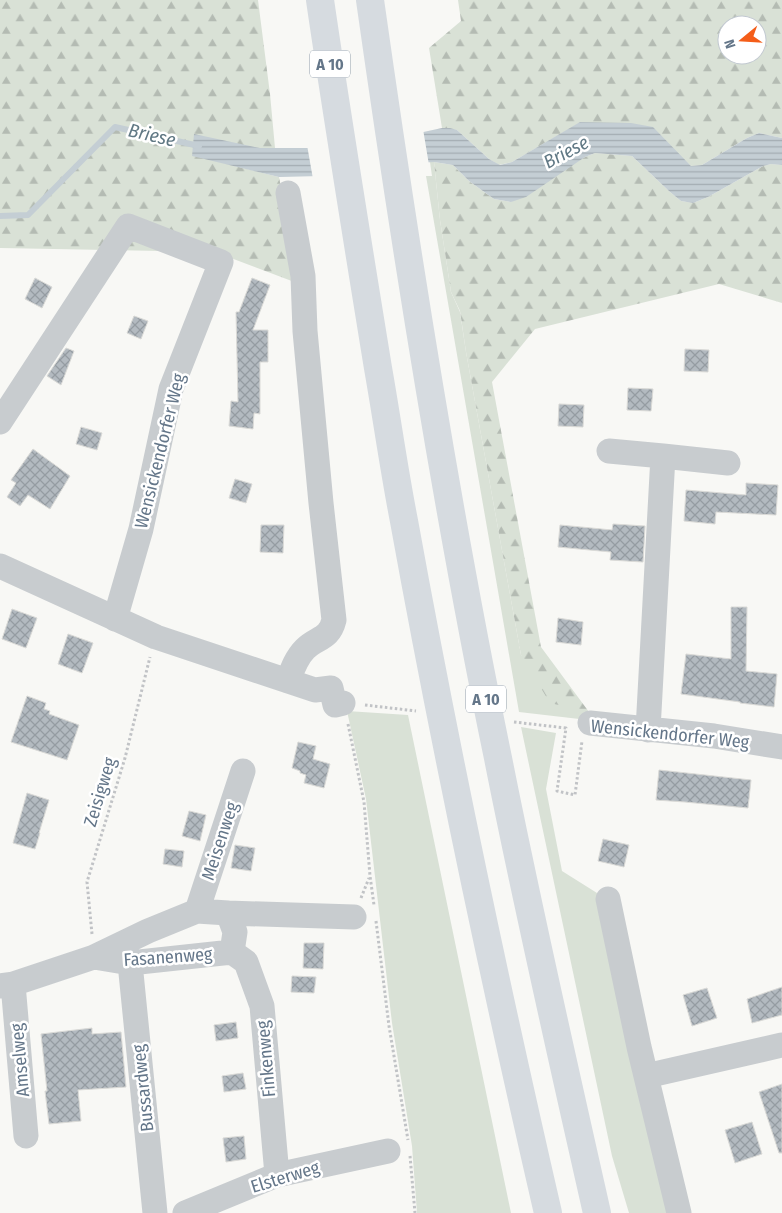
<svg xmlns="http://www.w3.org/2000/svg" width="782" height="1213" viewBox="0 0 782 1213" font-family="'Fira Sans Condensed',sans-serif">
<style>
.grass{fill:#d9e1d6}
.forest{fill:url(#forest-firs);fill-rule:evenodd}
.water{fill:url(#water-rules)}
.pier{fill:#f8f8f5}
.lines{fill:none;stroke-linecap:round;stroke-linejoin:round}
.stream{stroke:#c4ced4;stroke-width:6}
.building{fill:url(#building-cross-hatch);stroke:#dadad7}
.path{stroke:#c1c3c6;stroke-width:3;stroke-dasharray:2.5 2.5;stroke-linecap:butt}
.minor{stroke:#c8cccf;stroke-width:25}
.highway{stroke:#d6dbe0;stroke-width:28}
.labels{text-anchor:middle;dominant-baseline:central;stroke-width:5;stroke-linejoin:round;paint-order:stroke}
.shield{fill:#fff;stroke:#929fac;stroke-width:1}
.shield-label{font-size:16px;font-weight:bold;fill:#647689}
.street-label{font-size:18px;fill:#647689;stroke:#fff}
.water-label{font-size:19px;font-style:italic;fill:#607884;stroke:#fff}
</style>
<defs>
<pattern id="forest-firs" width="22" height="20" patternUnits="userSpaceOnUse" patternTransform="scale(1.25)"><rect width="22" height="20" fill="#d9e1d6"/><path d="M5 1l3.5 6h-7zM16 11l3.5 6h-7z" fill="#b4bbb3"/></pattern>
<pattern id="water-rules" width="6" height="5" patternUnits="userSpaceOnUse" patternTransform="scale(1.25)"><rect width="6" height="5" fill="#c4ced4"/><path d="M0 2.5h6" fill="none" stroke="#a3acb2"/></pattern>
<pattern id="building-cross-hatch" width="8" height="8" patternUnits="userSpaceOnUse" patternTransform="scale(1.25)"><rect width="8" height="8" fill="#b3bac0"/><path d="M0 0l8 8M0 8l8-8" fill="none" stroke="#959ca2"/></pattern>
</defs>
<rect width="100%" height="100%" fill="#f8f8f5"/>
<!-- grass -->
<path class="grass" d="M 430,162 L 434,162 L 440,220 L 451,292 L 460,312 L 466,352 L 521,655 L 589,712 L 588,720 L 519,712 L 426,176 L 432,176 Z
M 347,711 L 408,715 L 511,1213 L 417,1213 L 412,1146 L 392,1023 L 366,799 Z
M 521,727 L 556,733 L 546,789 L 562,871 L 597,893 L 610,892 L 682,1213 L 629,1213 L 612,1156 Z"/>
<!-- forest -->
<path class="forest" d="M 0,0 L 258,0 L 270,94 L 275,148 L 260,148 L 192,155 L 279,177 L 292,243 L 297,283 L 215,252 L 0,248 Z
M 458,0 L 782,0 L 782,138 L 759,133 L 747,138 L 702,165 L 691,166 L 678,154 L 581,122 L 512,162 L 499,165 L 489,159 L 457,130 L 442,128 L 429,48 L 461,21 ZM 727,25 L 757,25 L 757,55 L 727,55 Z
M 595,153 L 632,156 L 670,192 L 681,201 L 693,203 L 708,197 L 763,166 L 771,164 L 782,165 L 782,303 L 719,284 L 535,329 L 492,382 L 541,647 L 589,712 L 550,703 L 521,655 L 466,352 L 460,311 L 451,292 L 440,220 L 434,162 L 453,165 L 469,181 L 494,199 L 511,202 L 585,157 Z"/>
<!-- water -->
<path class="water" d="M 580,122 L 631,123 L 653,127 L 691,166 L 702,165 L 747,138 L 759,133 L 782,138 L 782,165 L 771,164 L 763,166 L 708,197 L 693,203 L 681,201 L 670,192 L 632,156 L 595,153 L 585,157 L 526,197 L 511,202 L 494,199 L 469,181 L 453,165 L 434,162 L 419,163 L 321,176 L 279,177 L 192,156 L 194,134 L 260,148 L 319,148 L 414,134 L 442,128 L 450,128 L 457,130 L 489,159 L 500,165 L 512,162 Z"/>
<!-- pier -->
<path class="pier" d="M 423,129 L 429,165 L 313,179 L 307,145 L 319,145 L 396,135 Z"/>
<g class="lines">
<!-- stream -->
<path class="stream" d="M 0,216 L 28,215 L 115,127 L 199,146"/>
</g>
<!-- building -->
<path class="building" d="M 35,278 L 52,287 L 42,308 L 25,299 Z
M 252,278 L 270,285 L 253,330 L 268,330 L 268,362 L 260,362 L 260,414 L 254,413 L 253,429 L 229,426 L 231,401 L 238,402 L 236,312 L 239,312 Z
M 134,316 L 148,321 L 141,339 L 127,333 Z
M 66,348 L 74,351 L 61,385 L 47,376 Z
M 685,349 L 709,350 L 708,372 L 684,371 Z
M 628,388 L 653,389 L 651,411 L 627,410 Z
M 559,404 L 584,405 L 583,427 L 558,426 Z
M 81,427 L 102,433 L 97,450 L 76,444 Z
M 33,449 L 70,476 L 50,509 L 28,495 L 20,506 L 7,497 L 16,483 L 11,480 Z
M 235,479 L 252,484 L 246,503 L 229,498 Z
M 746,483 L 778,485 L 776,515 L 716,512 L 715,524 L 684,521 L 686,490 L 746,495 Z
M 613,524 L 645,526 L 643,562 L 610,560 L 611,552 L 558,547 L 560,525 L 612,530 Z
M 261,525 L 284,525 L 283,553 L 260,552 Z
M 731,607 L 747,607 L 746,671 L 777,674 L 774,707 L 740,703 L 740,702 L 681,694 L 686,654 L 731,659 Z
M 12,609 L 37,618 L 26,648 L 2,639 Z
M 558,618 L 583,622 L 581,645 L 556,642 Z
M 68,634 L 93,643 L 82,673 L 58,664 Z
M 27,696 L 46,703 L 44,709 L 50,711 L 49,714 L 79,725 L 67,760 L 11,742 Z
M 298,742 L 316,746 L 313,759 L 330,764 L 324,788 L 304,783 L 306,775 L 300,773 L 300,771 L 292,768 Z
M 659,770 L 751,780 L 748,808 L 685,802 L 656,800 Z
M 27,793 L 49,800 L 39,833 L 40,833 L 35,849 L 13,843 Z
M 189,811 L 206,815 L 200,841 L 182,836 Z
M 603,839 L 629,845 L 624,867 L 598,861 Z
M 235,845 L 255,848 L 251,871 L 231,868 Z
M 165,849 L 184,851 L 182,867 L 163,864 Z
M 304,943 L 324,943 L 323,969 L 303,968 Z
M 292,976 L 316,977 L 314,993 L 291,992 Z
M 782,987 L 782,1015 L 752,1023 L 747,999 Z
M 707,988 L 717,1018 L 692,1026 L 683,995 Z
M 236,1022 L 238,1038 L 216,1041 L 214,1025 Z
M 92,1028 L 92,1034 L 121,1032 L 126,1087 L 78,1090 L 81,1121 L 49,1124 L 45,1091 L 47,1091 L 41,1034 Z
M 243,1073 L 246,1089 L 224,1092 L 222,1076 Z
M 782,1084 L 782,1153 L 779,1153 L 759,1092 Z
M 752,1122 L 762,1154 L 735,1163 L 725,1130 Z
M 244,1136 L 246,1159 L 226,1162 L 223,1138 Z"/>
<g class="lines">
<!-- path -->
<path class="path" d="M 365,705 L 416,711
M 514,722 L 566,728 L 557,791 L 575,795 L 582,741
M 348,724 L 364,802 L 370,876 L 374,905
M 361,898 L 369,878
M 376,921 L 389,1026 L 408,1140
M 92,934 L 87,882 L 125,758 L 150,657
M 410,1156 L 415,1213"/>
<!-- minor -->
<path class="minor" d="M 0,422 L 128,226 L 221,262 L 171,389 L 141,529 L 115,619
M 609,451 L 663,456 L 648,730
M 663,456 L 728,463
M 0,566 L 156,637 L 315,690 L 331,688 L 335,705 L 343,703
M 288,681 C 292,670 296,658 305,649 C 317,637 329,640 334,620 L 321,503 L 305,331 L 303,276 L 288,193
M 590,723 L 714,736 L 782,747
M 608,899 L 639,1047 L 679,1213
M 197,911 L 243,771
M 228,913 L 354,917
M 232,952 L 246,962 L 262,1006 L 277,1175
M 130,963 L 155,1213
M 13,984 L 26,1136
M 0,986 L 13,984 L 94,957 L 148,931 L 197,911 L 228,913 L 235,932 L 232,952 L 130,963 L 94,957
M 646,1076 L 782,1045
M 185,1213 L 277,1175 L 388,1151"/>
<!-- highway -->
<path class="highway" d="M 320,0 C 338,123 358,245 378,368 C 387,419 394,470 404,521 C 446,753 495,983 548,1213
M 370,0 C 406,254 446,507 498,758 C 528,910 563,1062 597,1213"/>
</g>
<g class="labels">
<!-- shield labels -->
<g class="shield">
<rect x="310" y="50.5" width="40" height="27" rx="4"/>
<rect x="466" y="685.5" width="40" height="27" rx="4"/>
</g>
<g class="shield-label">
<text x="330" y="64">A 10</text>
<text x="486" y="699">A 10</text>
</g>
<!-- street labels -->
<g class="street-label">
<text transform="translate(160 451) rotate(-76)">Wensickendorfer Weg</text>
<text transform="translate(670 734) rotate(6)">Wensickendorfer Weg</text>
<text transform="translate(100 792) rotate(-73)">Zeisigweg</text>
<text transform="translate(220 841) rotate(-72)">Meisenweg</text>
<text transform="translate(168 957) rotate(-4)">Fasanenweg</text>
<text transform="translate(266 1059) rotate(-95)">Finkenweg</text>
<text transform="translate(20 1060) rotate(-95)">Amselweg</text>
<text transform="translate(143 1088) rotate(-96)">Bussardweg</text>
<text transform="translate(285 1177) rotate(-17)">Elsterweg</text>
</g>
<!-- water labels -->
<g class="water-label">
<text transform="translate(152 135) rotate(13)">Briese</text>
<text transform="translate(566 152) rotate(-28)">Briese</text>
</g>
</g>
<!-- north arrow -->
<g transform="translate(742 40) rotate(252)"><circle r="24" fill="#ffffff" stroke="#c1c8d0"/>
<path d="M0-4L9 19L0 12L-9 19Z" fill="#f45d19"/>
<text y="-8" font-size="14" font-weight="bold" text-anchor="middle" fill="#647689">N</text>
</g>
</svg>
